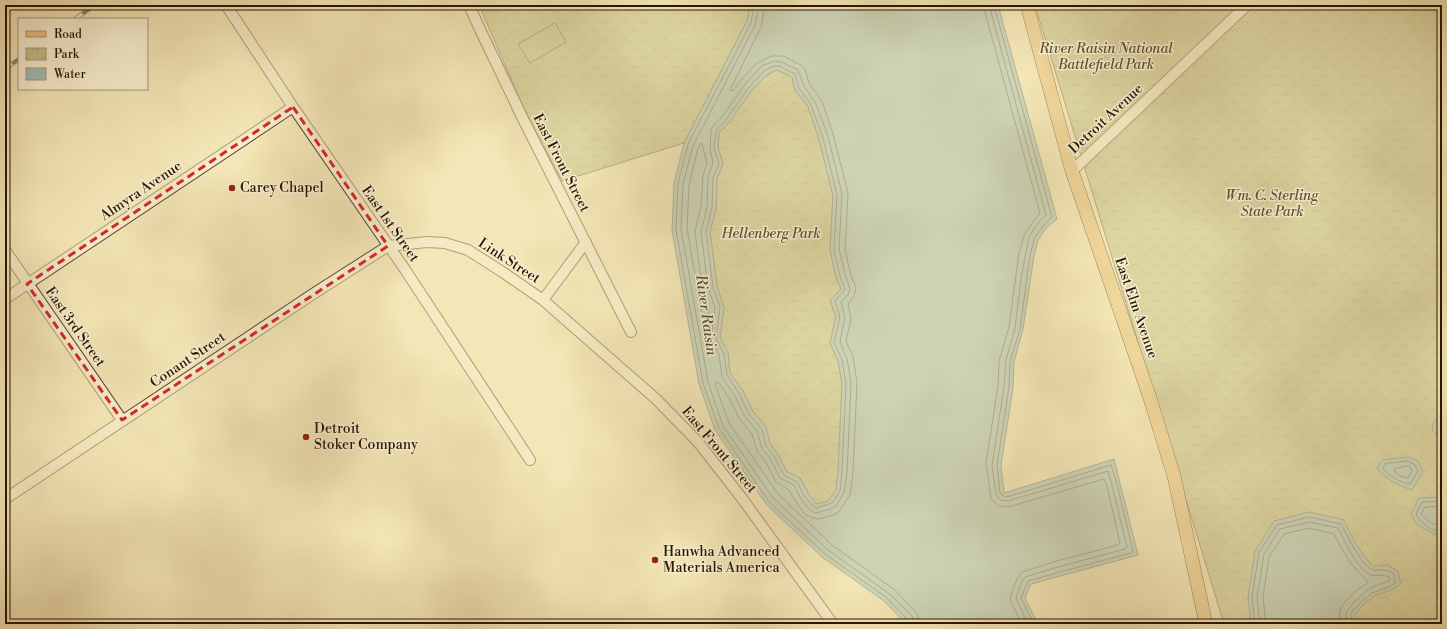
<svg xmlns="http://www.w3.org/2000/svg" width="1447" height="629" viewBox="0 0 1447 629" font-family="'Libre Bodoni',serif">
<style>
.park{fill:url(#park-crowns);stroke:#756c45}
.pitch{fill:#c2c389;stroke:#756c45}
.water{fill:#9ebeb7;stroke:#6f7a6e;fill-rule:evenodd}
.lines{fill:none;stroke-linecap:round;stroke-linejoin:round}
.shore{stroke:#636a5c;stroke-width:1}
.minor-casing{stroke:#5b492e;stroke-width:12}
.major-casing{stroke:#281501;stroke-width:14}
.minor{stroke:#f8efd0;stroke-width:10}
.major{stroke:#eac37b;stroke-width:13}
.rail-casing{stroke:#281501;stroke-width:4.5}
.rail{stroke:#f8efd0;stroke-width:3;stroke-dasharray:9;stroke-linecap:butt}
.marked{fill:none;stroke:#d62828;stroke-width:3;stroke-dasharray:8 5;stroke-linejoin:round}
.poi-dot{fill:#8f2418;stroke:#f8efd0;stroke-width:1.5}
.labels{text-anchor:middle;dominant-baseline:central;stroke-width:3;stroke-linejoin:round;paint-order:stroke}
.park-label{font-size:14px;font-style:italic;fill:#5e5231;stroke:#f8efd0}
.street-label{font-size:14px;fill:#281501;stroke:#f8efd0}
.poi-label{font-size:14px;fill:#281501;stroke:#f8efd0;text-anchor:start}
.water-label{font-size:15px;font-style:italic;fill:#515041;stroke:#f8efd0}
</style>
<defs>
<pattern id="park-crowns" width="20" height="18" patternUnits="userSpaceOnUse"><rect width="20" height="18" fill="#c2c389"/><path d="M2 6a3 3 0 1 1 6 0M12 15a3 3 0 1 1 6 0" fill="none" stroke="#a7a774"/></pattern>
</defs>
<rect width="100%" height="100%" fill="#f4e6b6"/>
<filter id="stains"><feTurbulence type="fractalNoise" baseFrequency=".005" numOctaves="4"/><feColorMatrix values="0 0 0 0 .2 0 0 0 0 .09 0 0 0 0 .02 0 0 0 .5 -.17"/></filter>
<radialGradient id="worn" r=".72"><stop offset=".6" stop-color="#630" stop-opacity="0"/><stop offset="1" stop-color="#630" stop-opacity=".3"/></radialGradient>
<!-- park -->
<path class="park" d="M 479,5 L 750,5 L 747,21 L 684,143 L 562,181 L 525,111 Z
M 1035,5 L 1442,5 L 1442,624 L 1224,624 Z
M 777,70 L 792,76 L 795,90 L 808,107 L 819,139 L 833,196 L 830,250 L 836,277 L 841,289 L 830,300 L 836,317 L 830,343 L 838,361 L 842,383 L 838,472 L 836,490 L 828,501 L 816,504 L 808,493 L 800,478 L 787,472 L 777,453 L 770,444 L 766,427 L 752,410 L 743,391 L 730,373 L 728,353 L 720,337 L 724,307 L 717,286 L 710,232 L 716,208 L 717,179 L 723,163 L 718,148 L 719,132 C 739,113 751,80 777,70 Z"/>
<!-- pitch -->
<path class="pitch" d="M 555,23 L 566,42 L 530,63 L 518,44 Z"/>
<!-- water -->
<path class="water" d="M 750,5 L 998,5 L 1057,219 L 1046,228 L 1038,240 L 1034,256 L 1023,329 L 1014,362 L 1013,388 L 1001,465 L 1004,493 L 1114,459 L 1138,555 L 1031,584 L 1025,598 L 1038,624 L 906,624 L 884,601 L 822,557 L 766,504 L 715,430 L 699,384 L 672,230 L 674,183 L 684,143 L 747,21 ZM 777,70 L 792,77 L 795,90 L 808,107 L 819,139 L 833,196 L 830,250 L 836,277 L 841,289 L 830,300 L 836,317 L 830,343 L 838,361 L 842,383 L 838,472 L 836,490 L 828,501 L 816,504 L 808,493 L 800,478 L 787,472 L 777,453 L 770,444 L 766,427 L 752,410 L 743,391 L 730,373 L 728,353 L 720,337 L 724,307 L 717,286 L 710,232 L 716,208 L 717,179 L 723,163 L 718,148 L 719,132 L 729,123 L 752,90 L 768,74 Z
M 1442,414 L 1442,440 L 1432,430 L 1434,421 Z
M 1408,457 L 1418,461 L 1423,472 L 1412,490 C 1397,485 1387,480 1377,468 L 1382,460 Z
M 1442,497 L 1442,534 L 1439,536 L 1417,525 L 1411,514 L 1419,498 Z
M 1309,512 L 1344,520 C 1352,537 1360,553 1373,566 L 1387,565 L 1398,571 L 1401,584 L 1391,590 L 1374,596 L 1361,607 L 1355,615 L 1355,624 L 1251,624 L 1248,597 L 1255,551 L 1274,521 Z"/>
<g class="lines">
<!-- shore -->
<path class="shore" d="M 754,5 L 751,23 L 688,144 L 678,183 L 676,230 L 703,383 L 719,428 L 769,502 L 825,554 L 887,598 L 908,620 L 909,624
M 759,5 L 755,25 L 693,146 L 683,184 L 681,229 L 708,382 L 723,426 L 773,498 L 828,550 L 891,595 L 912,616 L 914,624
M 765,5 L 761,27 L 730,90 L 733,91 L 741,80 L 757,63 L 772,56 L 783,56 L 799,64 L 805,69 L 809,83 L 822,101 L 833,134 L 848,193 L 845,249 L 850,272 L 856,288 L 854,296 L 848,304 L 851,319 L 846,341 L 853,357 L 857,382 L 853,473 L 850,495 L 840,510 L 836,514 L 819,519 L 810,517 L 805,514 L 796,502 L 789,490 L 776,482 L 765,461 L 757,451 L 752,434 L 739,418 L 730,399 L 719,383 L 716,382 L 715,384 L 729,423 L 778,494 L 832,545 L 895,590 L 917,614 L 920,624
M 983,5 L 1040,213 L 1025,233 L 1019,253 L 1009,327 L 999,361 L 998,386 L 986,463 L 991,499 L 999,506 L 1008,507 L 1104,479 L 1107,486 L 1120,543 L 1118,545 L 1057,561 L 1022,572 L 1017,579 L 1010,598 L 1012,604 L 1022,624
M 989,5 L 1046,215 L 1038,223 L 1029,237 L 1021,278 L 1015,328 L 1006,360 L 1004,387 L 992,465 L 996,494 L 1000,500 L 1008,501 L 1108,471 L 1112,485 L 1127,547 L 1125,549 L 1058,567 L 1025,577 L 1022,581 L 1016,598 L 1028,624
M 994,5 L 1052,217 L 1043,226 L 1035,237 L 1030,255 L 1020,329 L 1010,362 L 1009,387 L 997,465 L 1000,493 L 1003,496 L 1007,497 L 1111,465 L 1117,484 L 1133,551 L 1131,553 L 1060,572 L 1028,581 L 1021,598 L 1034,624
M 775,61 L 781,62 L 798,70 L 804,86 L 816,104 L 828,136 L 842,194 L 839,249 L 845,274 L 850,289 L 848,295 L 841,302 L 845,317 L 840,342 L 847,359 L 851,383 L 847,473 L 844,493 L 836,506 L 831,509 L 815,513 L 810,510 L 801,499 L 794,485 L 780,478 L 770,458 L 762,448 L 757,431 L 744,415 L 735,396 L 722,377 L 719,355 L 711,338 L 715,308 L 708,287 L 701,232 L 707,207 L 708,177 L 713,163 L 710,149 L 711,130 L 713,126 L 722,117 L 746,83 L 762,66 Z
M 775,66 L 779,66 L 795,74 L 799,88 L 811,105 L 823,138 L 837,195 L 834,250 L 840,276 L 845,289 L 835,301 L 840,317 L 834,342 L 842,360 L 846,383 L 842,472 L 840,491 L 832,503 L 816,508 L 813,506 L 804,496 L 797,482 L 784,475 L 774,456 L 766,446 L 762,429 L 748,413 L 739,393 L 727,375 L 724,354 L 716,338 L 720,307 L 713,287 L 706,232 L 712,208 L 713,178 L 719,163 L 714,148 L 716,131 L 726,120 L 749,87 L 765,70 Z
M 702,144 L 707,163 L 703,176 L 701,206 L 695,231 L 702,288 L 709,308 L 707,321 L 705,322 L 703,321 L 687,229 L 689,185 L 698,148 L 700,144 Z
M 1407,461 L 1414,464 L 1418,471 L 1410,484 C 1399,482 1390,477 1383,468 L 1385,464 Z
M 1407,466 L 1411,468 L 1412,471 L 1408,478 L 1400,476 L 1394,471 L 1395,469 Z
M 1442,501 L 1422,502 L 1416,514 C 1420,522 1432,532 1442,531
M 1442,506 L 1425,507 L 1421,514 C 1425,520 1435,526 1442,526
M 1255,624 L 1252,597 L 1259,552 L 1277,525 L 1309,517 L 1341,524 C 1348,536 1359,562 1371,569 C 1378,573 1383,566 1394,574 L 1395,583 L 1389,587 L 1372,593 L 1359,604 L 1351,613 L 1351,624
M 1260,624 L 1257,597 L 1264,554 L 1280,529 L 1309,522 L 1338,528 C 1345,541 1355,566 1369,574 C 1376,578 1382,572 1390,578 L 1389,581 L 1370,588 L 1355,601 L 1346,612 L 1346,624
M 1266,624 L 1263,597 L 1269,557 L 1284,534 L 1309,528 L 1334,534 C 1343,551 1352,569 1368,581 L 1368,583 C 1358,589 1344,599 1340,611 C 1339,615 1340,620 1340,624"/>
<!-- minor casing -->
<g class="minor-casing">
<path id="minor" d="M 226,5 L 293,107 L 406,271 L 530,460
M 469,5 C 485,42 504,78 521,115 L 631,332
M 1072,171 L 1247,5
M 5,250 L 122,420
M 5,299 L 293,107
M 543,300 L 586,242
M 5,499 L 316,292 L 388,246 L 427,242 L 445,243 L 468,250 L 504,273 L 543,300 L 656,399 L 698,442 L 741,497 L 833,624"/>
</g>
<!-- major casing -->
<g class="major-casing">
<path id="major" d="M 1027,5 L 1072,171 L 1150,398 L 1174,476 L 1206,624"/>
</g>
<!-- minor -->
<use href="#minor" class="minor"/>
<!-- major -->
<use href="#major" class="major"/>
<!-- rail casing -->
<g class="rail-casing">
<path id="rail" d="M 75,19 L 95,5
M 5,69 L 19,59"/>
</g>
<!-- rail -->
<use href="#rail" class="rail"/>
</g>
<!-- marked area -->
<path d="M0 0H1447V629H0ZM 293,107 L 388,246 L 122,420 L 27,284 Z" fill="#f4e6b6" fill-opacity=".55" fill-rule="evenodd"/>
<path class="marked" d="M 293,107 L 388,246 L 122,420 L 27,284 Z"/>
<!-- markers -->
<g class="poi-dot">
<circle cx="232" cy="188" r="4"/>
<circle cx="306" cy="437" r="4"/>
<circle cx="655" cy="560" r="4"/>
</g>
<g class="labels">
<!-- park labels -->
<g class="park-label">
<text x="1106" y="49">River Raisin National<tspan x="1106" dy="16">Battlefield Park</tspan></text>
<text x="1272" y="196">Wm. C. Sterling<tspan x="1272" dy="16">State Park</tspan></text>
<text x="771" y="234">Hellenberg Park</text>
</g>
<!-- street labels -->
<g class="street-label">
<text transform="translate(1106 119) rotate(-43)">Detroit Avenue</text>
<text transform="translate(561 163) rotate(63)">East Front Street</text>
<text transform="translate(141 191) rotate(-34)">Almyra Avenue</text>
<text transform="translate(390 224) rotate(55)">East 1st Street</text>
<text transform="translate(509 261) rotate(33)">Link Street</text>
<text transform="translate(1136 308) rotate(71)">East Elm Avenue</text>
<text transform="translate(75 327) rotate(55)">East 3rd Street</text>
<text transform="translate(188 360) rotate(-34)">Conant Street</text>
<text transform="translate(719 450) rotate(50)">East Front Street</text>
</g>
<!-- poi labels -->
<g class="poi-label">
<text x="240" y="188">Carey Chapel</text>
<text x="314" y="429">Detroit<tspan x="314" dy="16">Stoker Company</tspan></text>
<text x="663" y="552">Hanwha Advanced<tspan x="663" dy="16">Materials America</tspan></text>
</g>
<!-- water labels -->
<g class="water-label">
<text transform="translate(706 315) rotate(82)">River Raisin</text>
</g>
</g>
<!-- margin -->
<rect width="1447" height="629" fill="none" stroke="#f4e6b6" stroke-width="20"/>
<rect x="6" y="6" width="1435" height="617" fill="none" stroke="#281501" stroke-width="2"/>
<rect x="10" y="10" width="1427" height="609" fill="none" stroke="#281501"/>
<!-- legend -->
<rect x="18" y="18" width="130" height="72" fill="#f8efd0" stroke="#a5987d"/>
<rect x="26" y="31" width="20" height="6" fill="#eac37b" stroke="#a5987d"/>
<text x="54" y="38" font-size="12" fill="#281501">Road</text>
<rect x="26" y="48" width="20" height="12" fill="url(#park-crowns)" stroke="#a5987d"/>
<text x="54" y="58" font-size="12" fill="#281501">Park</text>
<rect x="26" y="68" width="20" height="12" fill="#9ebeb7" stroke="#a5987d"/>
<text x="54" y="78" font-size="12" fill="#281501">Water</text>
<rect width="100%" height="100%" filter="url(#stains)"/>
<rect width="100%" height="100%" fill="url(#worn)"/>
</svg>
